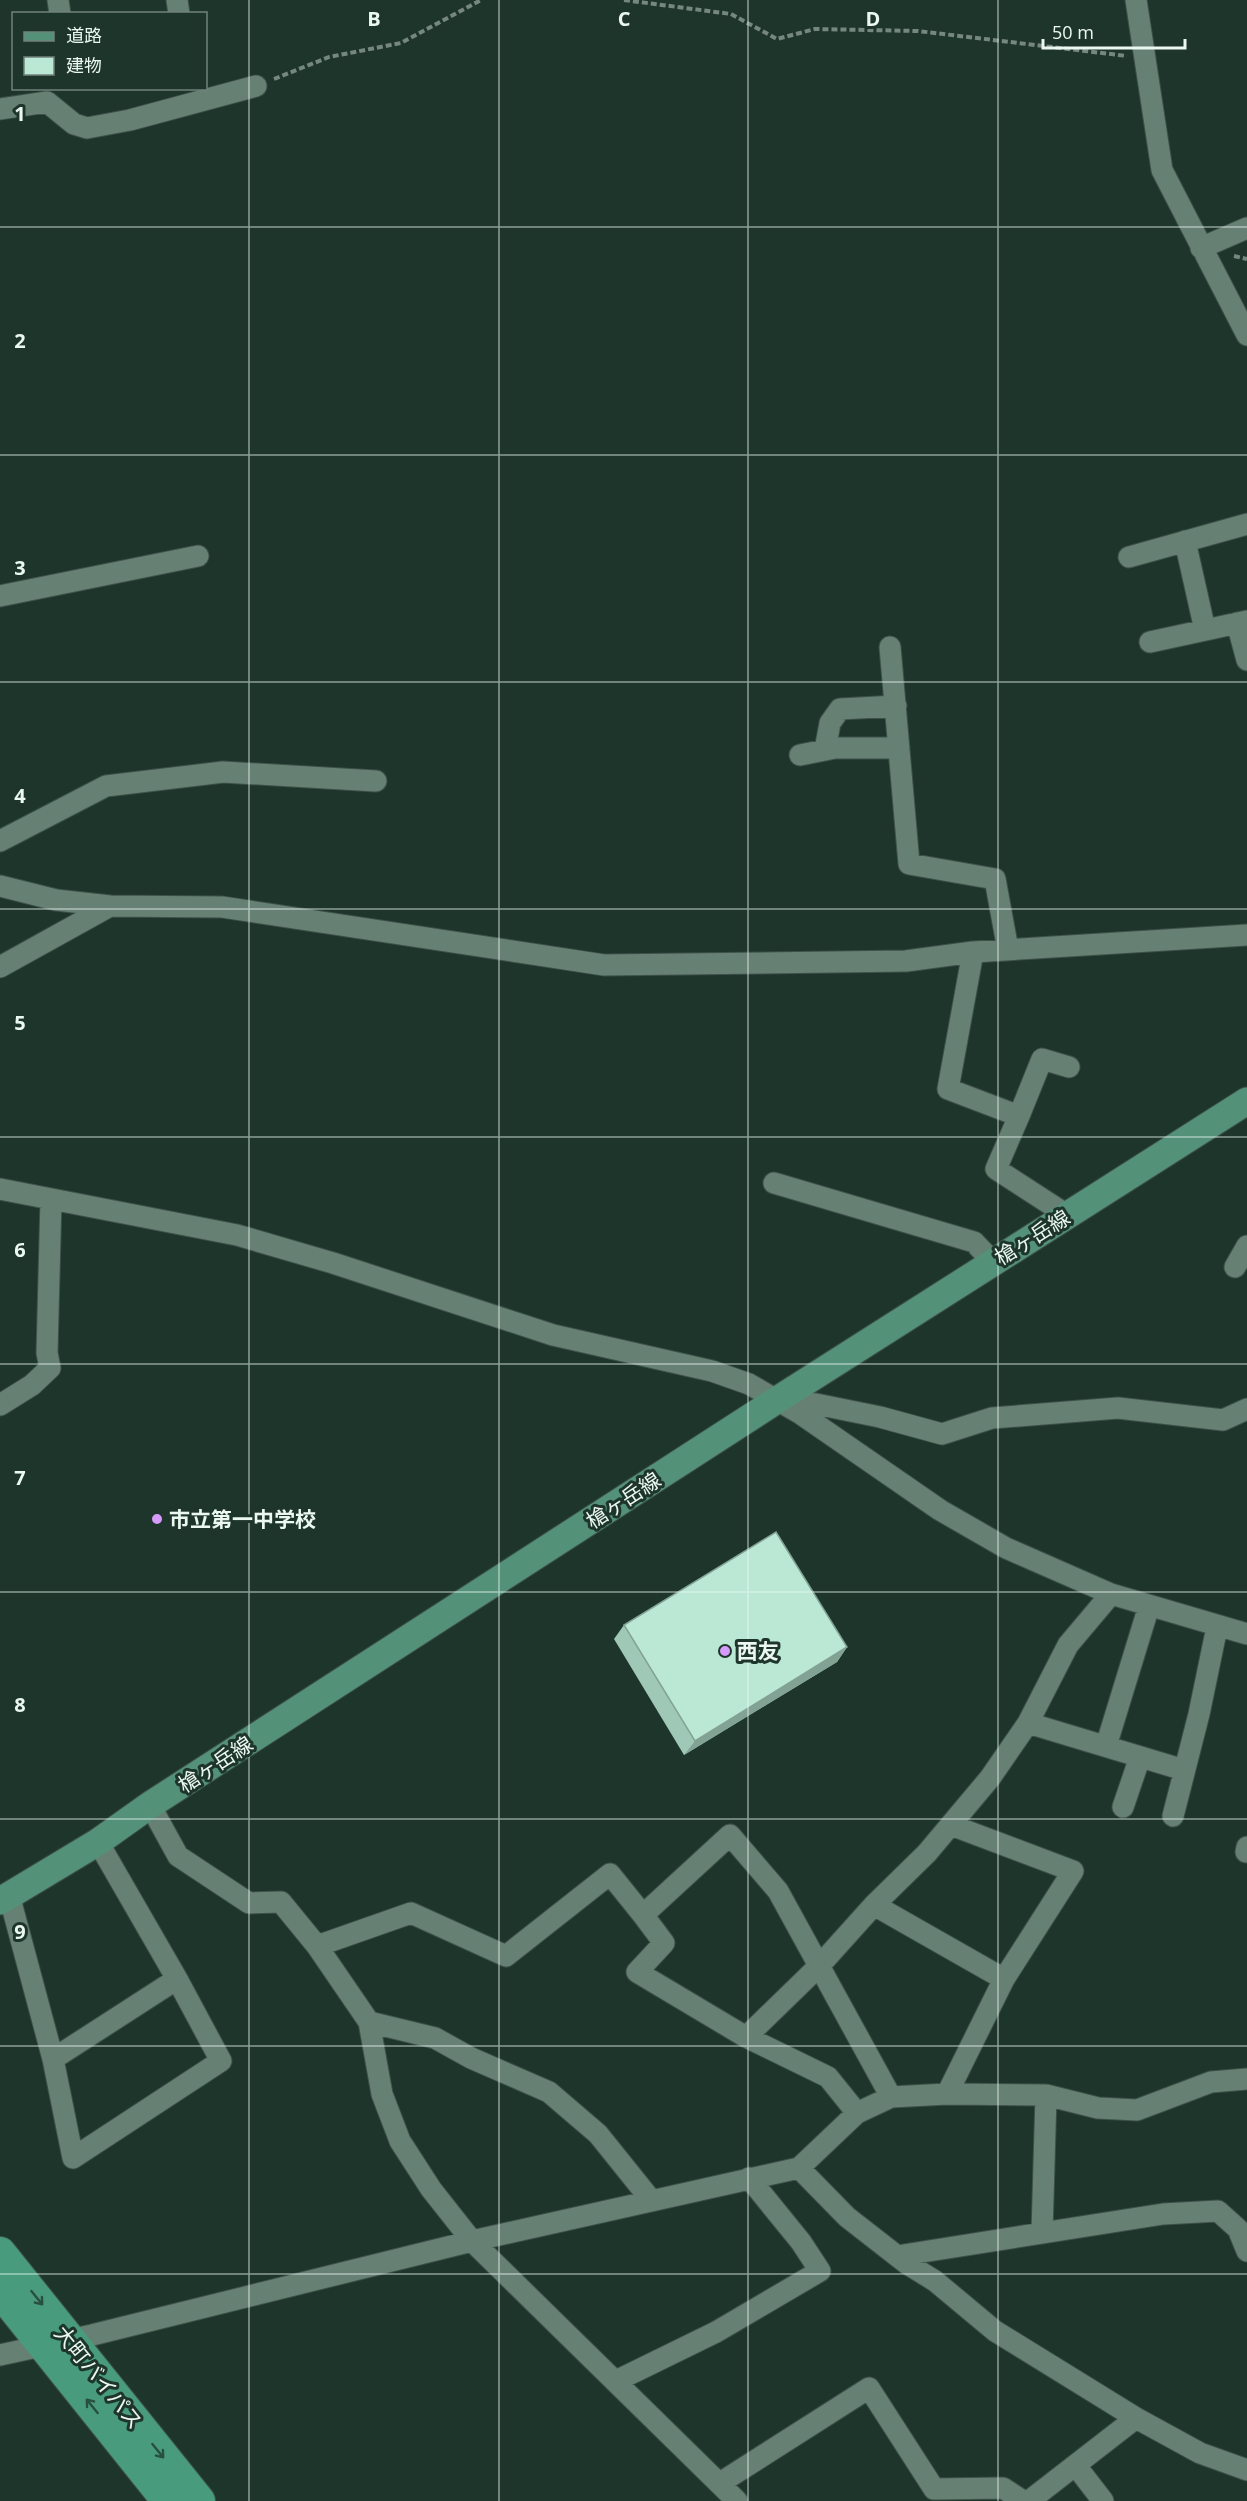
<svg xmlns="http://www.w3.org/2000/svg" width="1247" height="2501" viewBox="0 0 1247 2501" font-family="'Open Sans','Noto Sans JP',sans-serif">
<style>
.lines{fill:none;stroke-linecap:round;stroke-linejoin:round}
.minor-casing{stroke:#3d5149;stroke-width:23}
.major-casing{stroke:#3d5149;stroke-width:29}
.highway-casing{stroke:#3d5149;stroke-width:34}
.path{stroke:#758780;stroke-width:4;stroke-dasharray:6 3;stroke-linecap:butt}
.minor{stroke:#678074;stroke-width:21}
.major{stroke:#549179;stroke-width:27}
.highway{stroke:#489c7d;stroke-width:32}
.wall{fill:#a0c8b6}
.shaded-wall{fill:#82a294}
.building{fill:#bae8d4;stroke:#82a294;stroke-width:1.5}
.oneway{stroke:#284f40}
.grid{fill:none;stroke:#ebf8f2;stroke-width:1.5;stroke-opacity:0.55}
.poi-dot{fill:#d69bfa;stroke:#1e352c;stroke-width:2}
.labels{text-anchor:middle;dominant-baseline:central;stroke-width:6;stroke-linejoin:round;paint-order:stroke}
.street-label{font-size:21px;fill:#ebf8f2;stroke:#1e352c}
.poi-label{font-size:21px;font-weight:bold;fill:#ebf8f2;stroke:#1e352c;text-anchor:start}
.grid-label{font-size:20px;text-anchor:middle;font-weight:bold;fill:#ebf8f2;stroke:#1e352c;stroke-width:6;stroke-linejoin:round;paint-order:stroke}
</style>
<rect width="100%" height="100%" fill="#1e352c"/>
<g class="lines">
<!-- minor casing -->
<g class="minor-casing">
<path id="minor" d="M 58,0 L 60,14
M 177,0 L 179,14
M 1136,0 L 1162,170 L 1247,335
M 0,109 L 47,102 L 74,124 L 87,128 L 130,120 L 256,86
M 1201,248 L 1247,228
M 1185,541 L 1205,630
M 1129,557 L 1247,524
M 0,596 L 198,556
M 1237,623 L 1247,660
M 1150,642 L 1247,621
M 890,647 L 909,864 L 995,879 L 1008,950
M 825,750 L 830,723 L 840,709 L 896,706
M 800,755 L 835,748 L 899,748
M 0,841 L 106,786 L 223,772 L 376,781
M 0,886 L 56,900 L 110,906
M 973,952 L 948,1089 L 1019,1116 L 996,1169 L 1067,1215
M 0,967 L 110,906 L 222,907 L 604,965 L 906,961 L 973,952 L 1247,935
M 1019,1116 L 1042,1059 L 1069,1067
M 774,1183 L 974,1242 L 993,1262
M 0,1189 L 237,1235 L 333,1263 L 553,1335 L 712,1371 L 749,1384 L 801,1414 L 940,1510 L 1006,1548 L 1111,1594 L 1247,1634
M 1235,1267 L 1247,1246
M 783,1401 L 816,1404 L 880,1417 L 942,1434 L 992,1418 L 1118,1408 L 1223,1420 L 1247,1409
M 0,1405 L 32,1385 L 50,1368 L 47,1353 L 51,1199
M 1028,1723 L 1184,1770
M 1106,1746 L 1149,1606
M 150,1805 L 178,1856 L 249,1903 L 281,1902 L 317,1946 L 369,2022 L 382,2094 L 400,2141 L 431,2189 L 472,2241 L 737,2501
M 1123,1807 L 1140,1757
M 1173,1816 L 1199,1714 L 1217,1627
M 1246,1852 L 1247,1847
M 9,1895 L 53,2059 L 73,2158 L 221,2061 L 177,1979 L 98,1842
M 874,1905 L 1004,1979
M 317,1946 L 411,1913 L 506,1956 L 610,1874 L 643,1915
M 369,2022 L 435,2038 L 471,2058 L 549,2092 L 598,2134 L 651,2200
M 746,2037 L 820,1965 L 874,1905 L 927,1853 L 990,1778 L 1028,1723 L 1068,1645 L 1111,1594
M 53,2059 L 177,1979
M 947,2094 L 1004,1979 L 1073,1871 L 951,1825
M 857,2113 L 828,2077 L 746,2037 L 637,1972 L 664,1943 L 643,1915 L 730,1835 L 778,1891 L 891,2097
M 799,2168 L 847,2217 L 906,2263 L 935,2281 L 995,2331 L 1136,2418 L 1200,2453 L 1247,2470
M 1042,2233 L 1046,2095
M 897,2256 L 1163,2214 L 1218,2211 L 1238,2229 L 1247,2251
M 0,2355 L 92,2335 L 472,2241 L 799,2168 L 857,2113 L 891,2097 L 947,2094 L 1046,2095 L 1098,2108 L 1137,2110 L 1211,2082 L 1247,2079
M 616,2381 L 716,2332 L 820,2271 L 801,2242 L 749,2178
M 1076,2466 L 1103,2501
M 720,2483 L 869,2388 L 934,2489 L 1003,2488 L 1023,2501
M 1029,2501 L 1136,2418"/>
</g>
<!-- major casing -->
<g class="major-casing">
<path id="major" d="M 0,1901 L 98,1842 L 150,1805 L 777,1400 L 1247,1101"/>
</g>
<!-- highway casing -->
<g class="highway-casing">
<path id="highway" d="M 0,2253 L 199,2501
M 0,2291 L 168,2501"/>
</g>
<!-- path -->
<path class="path" d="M 624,0 L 731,14 L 777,39 L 815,29 L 918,31 L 1127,56
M 274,79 L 329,57 L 401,43 L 481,0
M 1234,256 L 1247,259"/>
<!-- minor -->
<use href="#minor" class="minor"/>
<!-- major -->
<use href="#major" class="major"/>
<!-- highway -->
<use href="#highway" class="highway"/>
</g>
<!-- wall -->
<path class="wall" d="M 624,1625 L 847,1647 L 837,1662 L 684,1755 L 614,1639 Z"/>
<!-- shaded-wall -->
<path class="shaded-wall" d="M 847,1647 L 837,1662 L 684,1755 L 695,1741 Z"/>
<!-- building -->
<path class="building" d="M 776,1532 L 847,1647 L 695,1741 L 624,1625 Z"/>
<!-- one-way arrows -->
<defs><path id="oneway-shaft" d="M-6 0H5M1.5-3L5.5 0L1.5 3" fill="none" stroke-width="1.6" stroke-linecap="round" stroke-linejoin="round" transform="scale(1.5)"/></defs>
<g class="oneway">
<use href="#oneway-shaft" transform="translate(37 2298) rotate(51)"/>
<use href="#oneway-shaft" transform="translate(92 2406) rotate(-129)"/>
<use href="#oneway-shaft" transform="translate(158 2451) rotate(51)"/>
</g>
<!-- grid -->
<path class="grid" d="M 249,0 L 249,2501M 499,0 L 499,2501M 748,0 L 748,2501M 998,0 L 998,2501M 0,227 L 1247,227M 0,455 L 1247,455M 0,682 L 1247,682M 0,909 L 1247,909M 0,1137 L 1247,1137M 0,1364 L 1247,1364M 0,1592 L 1247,1592M 0,1819 L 1247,1819M 0,2046 L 1247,2046M 0,2274 L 1247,2274"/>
<!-- markers -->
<g class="poi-dot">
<circle cx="157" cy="1519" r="6"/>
<circle cx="725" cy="1651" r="6"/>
</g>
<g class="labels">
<!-- street labels -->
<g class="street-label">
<text transform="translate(1032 1237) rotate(-32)">槍ヶ岳線</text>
<text transform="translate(623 1500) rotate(-33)">槍ヶ岳線</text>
<text transform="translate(215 1764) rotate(-33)">槍ヶ岳線</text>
<text transform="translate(99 2377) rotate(51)">大町バイパス</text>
</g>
<!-- poi labels -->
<g class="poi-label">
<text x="169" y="1519">市立第一中学校</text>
<text x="737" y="1651">西友</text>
</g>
</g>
<g class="grid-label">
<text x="374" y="26">B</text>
<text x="624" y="26">C</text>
<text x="873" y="26">D</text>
<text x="20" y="121">1</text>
<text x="20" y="348">2</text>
<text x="20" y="575">3</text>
<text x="20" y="803">4</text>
<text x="20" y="1030">5</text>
<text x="20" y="1257">6</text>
<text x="20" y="1485">7</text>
<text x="20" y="1712">8</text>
<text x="20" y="1939">9</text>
</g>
<!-- legend -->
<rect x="12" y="12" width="195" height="78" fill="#1e352c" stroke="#70837b" stroke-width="1.5"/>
<rect x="24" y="32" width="30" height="9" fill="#549179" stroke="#70837b" stroke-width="1.5"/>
<text x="66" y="42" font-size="18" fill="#ebf8f2">道路</text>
<rect x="24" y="57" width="30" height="18" fill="#bae8d4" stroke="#70837b" stroke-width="1.5"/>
<text x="66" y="72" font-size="18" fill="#ebf8f2">建物</text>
<!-- scale -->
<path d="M1043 39v9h142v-9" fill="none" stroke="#ebf8f2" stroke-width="3"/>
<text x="1052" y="39" font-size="18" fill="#ebf8f2" stroke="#1e352c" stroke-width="4.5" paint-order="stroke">50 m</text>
</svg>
